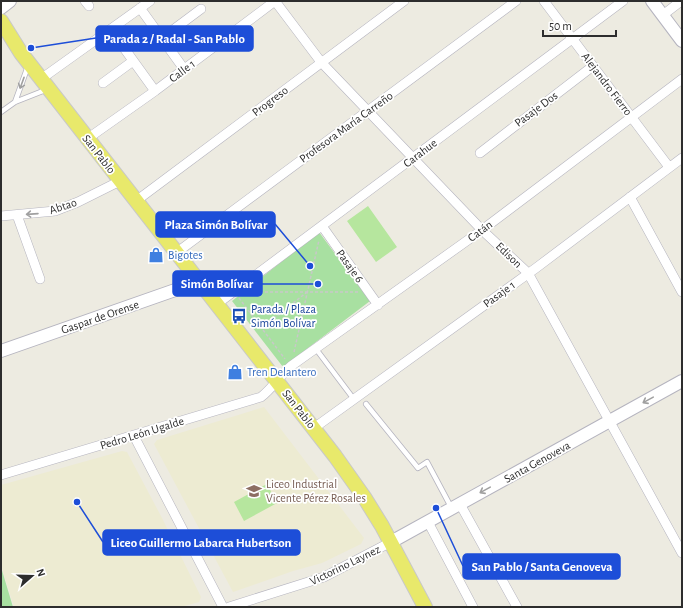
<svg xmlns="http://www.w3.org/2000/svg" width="683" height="608" viewBox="0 0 683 608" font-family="'Alegreya Sans',sans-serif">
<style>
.education{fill:#edebd2}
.green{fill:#a8e0a1}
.pitch{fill:#b6e69e}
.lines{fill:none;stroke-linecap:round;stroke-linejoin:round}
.lane-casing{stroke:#b5b4bf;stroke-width:6}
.street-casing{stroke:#b5b4bf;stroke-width:10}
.secondary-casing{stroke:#b5b4bf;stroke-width:14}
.primary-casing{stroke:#c8c8c8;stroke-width:16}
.path{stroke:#c8c8c8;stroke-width:1.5;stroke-dasharray:3 2;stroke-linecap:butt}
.lane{stroke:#fff;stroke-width:4.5}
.street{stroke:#fff;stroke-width:9}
.secondary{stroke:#fff;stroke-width:12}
.primary{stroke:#e8e96b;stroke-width:14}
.oneway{stroke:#a0a0a0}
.labels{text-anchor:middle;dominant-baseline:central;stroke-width:3.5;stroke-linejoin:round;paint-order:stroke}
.street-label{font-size:12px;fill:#2d2d2d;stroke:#fff}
.shop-label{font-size:12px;fill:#366cbe;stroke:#fff;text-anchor:start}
.transit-label{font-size:12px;fill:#164399;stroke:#fff;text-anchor:start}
.education-label{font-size:12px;fill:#785e54;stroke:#fff;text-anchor:start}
.leader{fill:none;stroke:#1d4ed8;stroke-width:1.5}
.callout-dot{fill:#1d4ed8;stroke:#fff;stroke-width:1.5}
.callout{fill:#1d4ed8;stroke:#1d4ed8;stroke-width:1.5}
.callout-label{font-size:13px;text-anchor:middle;font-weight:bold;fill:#fff}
</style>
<rect width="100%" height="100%" fill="#edebe1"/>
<!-- education -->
<path class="education" d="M 264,407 L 364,538 L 361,544 L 322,563 L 293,571 L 233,592 L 154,444 L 157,440 Z
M 122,451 L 127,452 L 162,518 L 201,597 L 199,602 L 181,607 L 14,607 L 1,566 L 1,485 Z"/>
<!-- green -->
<path class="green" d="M 319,232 L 370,301 L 283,367 L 232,301 Z
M 1,567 L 13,607 L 1,607 Z"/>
<!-- pitch -->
<path class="pitch" d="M 368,206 L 397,247 L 376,262 L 347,221 Z
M 267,484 L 277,503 L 244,521 L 234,502 Z"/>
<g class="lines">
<!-- lane casing -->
<g class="lane-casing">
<path id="lane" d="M 15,102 L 28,66
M 1,112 L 15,102 L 48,89
M 316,349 L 353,398
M 366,404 L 418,468 L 427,462 L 451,507"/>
</g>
<!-- street casing -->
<g class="street-casing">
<path id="street" d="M 85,1 L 89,6
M 275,1 L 321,62 L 482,230 L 528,273 L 682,553
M 544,1 L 669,167
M 140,8 L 184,69
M 663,15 L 681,1
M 111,30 L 155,91
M 162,38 L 201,9
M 41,79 L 150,1
M 103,83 L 133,61
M 87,139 L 155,91 L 275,1
M 480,153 L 593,66
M 630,197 L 682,292
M 136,201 L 404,1
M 17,215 L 40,279
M 1,216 L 55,211 L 78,202 L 120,181
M 322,226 L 378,305
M 176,253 L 516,1
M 217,304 L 623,1
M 314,428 L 536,268 L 682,158
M 134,436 L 223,607
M 1,475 L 261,397 C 273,388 280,375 291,366 L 482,230 L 682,79
M 460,504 L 517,607
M 428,522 L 473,607
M 229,607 L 324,577 L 391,542"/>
</g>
<!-- secondary casing -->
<g class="secondary-casing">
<path id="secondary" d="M 652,1 L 682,41
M 1,8 L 10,1
M 1,351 L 178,289 L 198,280
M 391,542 L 682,381"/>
</g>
<!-- primary casing -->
<g class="primary-casing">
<path id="primary" d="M 1,21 L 21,53 L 335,456 L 364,497 L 382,526 L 425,607"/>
</g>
<!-- path -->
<path class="path" d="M 250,292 L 358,292
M 239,298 L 285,359
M 262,328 L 307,292
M 294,352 L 319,240"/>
<!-- lane -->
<use href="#lane" class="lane"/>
<!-- street -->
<use href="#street" class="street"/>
<!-- secondary -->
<use href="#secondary" class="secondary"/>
<!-- primary -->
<use href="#primary" class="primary"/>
</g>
<!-- one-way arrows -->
<defs><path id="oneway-shaft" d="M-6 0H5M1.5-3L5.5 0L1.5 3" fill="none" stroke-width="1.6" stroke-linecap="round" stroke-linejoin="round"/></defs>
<g class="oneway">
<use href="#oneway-shaft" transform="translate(22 83) rotate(110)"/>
<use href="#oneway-shaft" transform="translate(32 214) rotate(176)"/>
<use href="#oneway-shaft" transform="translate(648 400) rotate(151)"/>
<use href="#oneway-shaft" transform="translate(485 490) rotate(151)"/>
</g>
<!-- icons -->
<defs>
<g id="shop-bare" transform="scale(1.2)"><path d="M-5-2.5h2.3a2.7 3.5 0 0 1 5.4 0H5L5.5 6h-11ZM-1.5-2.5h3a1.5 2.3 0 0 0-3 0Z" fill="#3f7fe0" stroke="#fff" stroke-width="2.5" paint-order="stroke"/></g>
<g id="bus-bare" transform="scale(1.2)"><path d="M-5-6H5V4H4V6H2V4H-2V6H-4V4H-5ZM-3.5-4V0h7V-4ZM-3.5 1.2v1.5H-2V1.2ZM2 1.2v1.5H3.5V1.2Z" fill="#1a4fb4" stroke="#fff" stroke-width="2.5" paint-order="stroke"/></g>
<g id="school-bare" transform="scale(1.2)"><path d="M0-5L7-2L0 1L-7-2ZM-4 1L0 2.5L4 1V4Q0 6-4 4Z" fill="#8d6e63" stroke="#fff" stroke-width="2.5" paint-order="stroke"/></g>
</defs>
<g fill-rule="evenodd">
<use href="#shop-bare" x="156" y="255"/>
<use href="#bus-bare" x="239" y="316"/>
<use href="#shop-bare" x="235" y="372"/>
<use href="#school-bare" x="254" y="491"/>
</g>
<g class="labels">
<!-- street labels -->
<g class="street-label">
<text transform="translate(182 71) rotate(-37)">Calle 1</text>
<text transform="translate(607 84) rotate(53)">Alejandro Fierro</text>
<text transform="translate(270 101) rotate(-37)">Progreso</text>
<text transform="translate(536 109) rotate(-37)">Pasaje Dos</text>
<text transform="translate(346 127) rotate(-36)">Profesora María Carreño</text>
<text transform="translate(420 153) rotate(-37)">Carahue</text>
<text transform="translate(99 154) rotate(52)">San Pablo</text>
<text transform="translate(63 206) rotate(-18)">Abtao</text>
<text transform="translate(480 231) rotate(-36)">Catán</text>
<text transform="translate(509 255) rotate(44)">Edison</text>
<text transform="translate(350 266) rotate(54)">Pasaje 6</text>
<text transform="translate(499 294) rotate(-36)">Pasaje 1</text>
<text transform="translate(100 317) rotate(-19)">Gaspar de Orense</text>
<text transform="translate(299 409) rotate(52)">San Pablo</text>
<text transform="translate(142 433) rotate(-17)">Pedro León Ugalde</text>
<text transform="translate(537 462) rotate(-29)">Santa Genoveva</text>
<text transform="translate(345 565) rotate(-26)">Victorino Laynez</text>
</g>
<!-- shop labels -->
<g class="shop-label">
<text x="168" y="255">Bigotes</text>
<text x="247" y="372">Tren Delantero</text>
</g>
<!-- transit labels -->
<g class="transit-label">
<text x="251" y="309">Parada / Plaza<tspan x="251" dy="14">Simón Bolívar</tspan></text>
</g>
<!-- education labels -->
<g class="education-label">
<text x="266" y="484">Liceo Industrial<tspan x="266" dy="14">Vicente Pérez Rosales</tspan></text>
</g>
</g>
<!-- callouts -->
<path class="leader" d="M31 48L96 38M310 266L275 224M318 284L262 284M77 502L103 542M436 508L463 566"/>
<g class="callout-dot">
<circle cx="31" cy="48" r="4"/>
<circle cx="310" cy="266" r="4"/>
<circle cx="318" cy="284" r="4"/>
<circle cx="77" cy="502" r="4"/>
<circle cx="436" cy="508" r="4"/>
</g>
<g class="callout">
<rect x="96" y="26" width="157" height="25" rx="4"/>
<rect x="156" y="212" width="119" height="25" rx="4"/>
<rect x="173" y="271" width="89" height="25" rx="4"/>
<rect x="103" y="530" width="197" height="25" rx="4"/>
<rect x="463" y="554" width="157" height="25" rx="4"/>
</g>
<g class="callout-label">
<text x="174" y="43">Parada 2 / Radal - San Pablo</text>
<text x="216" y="229">Plaza Simón Bolívar</text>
<text x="217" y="288">Simón Bolívar</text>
<text x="201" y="547">Liceo Guillermo Labarca Hubertson</text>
<text x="542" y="571">San Pablo / Santa Genoveva</text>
</g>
<!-- border -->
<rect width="683" height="608" fill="none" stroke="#2d2d2d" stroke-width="4"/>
<!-- north arrow -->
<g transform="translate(32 576) rotate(70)" stroke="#ffffff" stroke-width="3" paint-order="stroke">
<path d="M0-3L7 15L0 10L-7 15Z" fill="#2d2d2d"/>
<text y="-6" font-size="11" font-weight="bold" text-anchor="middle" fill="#2d2d2d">N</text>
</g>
<!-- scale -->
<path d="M543 30v6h73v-6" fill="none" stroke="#2d2d2d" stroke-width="2"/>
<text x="549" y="30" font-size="12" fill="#2d2d2d" stroke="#ffffff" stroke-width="3" paint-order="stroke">50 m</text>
</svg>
